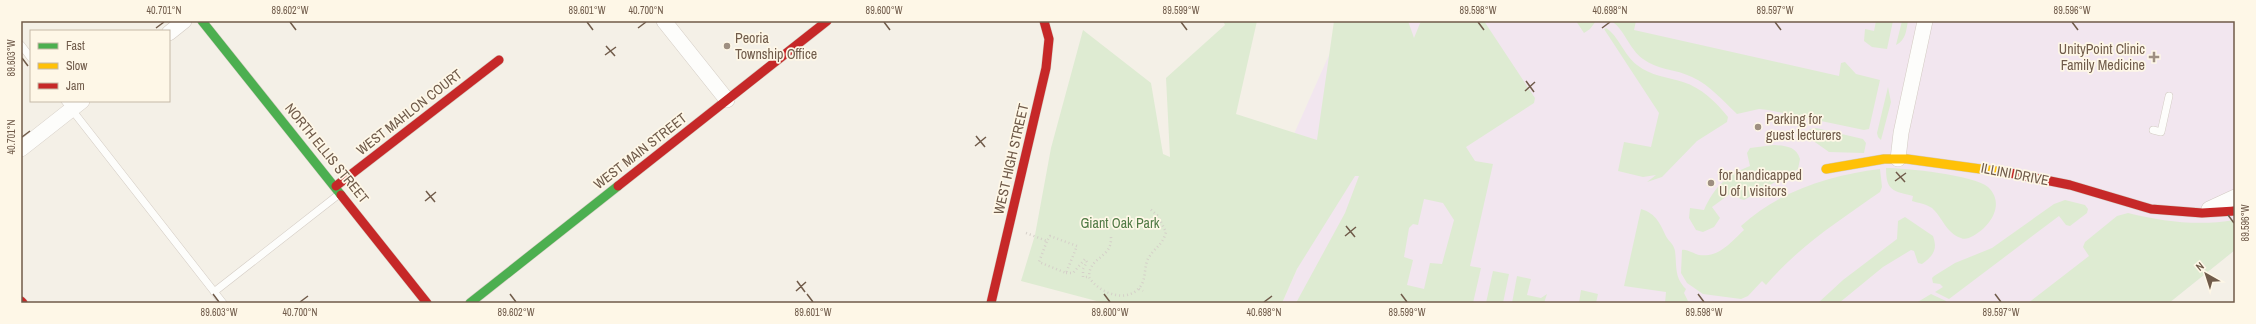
<svg xmlns="http://www.w3.org/2000/svg" width="2256" height="324" viewBox="0 0 2256 324" font-family="'Archivo Narrow',sans-serif">
<style>
.education{fill:#f2e6ef}
.green{fill:#deebd2;fill-rule:evenodd}
.lines{fill:none;stroke-linecap:round;stroke-linejoin:round}
.lane-casing{stroke:#d3cbc3;stroke-width:8}
.street-casing{stroke:#d3cbc3;stroke-width:16}
.fast-casing{stroke:#d5cdc3;stroke-width:10}
.slow-casing{stroke:#d5cdc3;stroke-width:10}
.jam-casing{stroke:#d5cdc3;stroke-width:10}
.path{stroke:#d5d0c9;stroke-width:2.5;stroke-dasharray:1 3;stroke-linecap:butt}
.lane{stroke:#fdfdfb;stroke-width:7}
.street{stroke:#fdfdfb;stroke-width:15}
.fast{stroke:#4caf50;stroke-width:9}
.slow{stroke:#ffc107;stroke-width:9}
.jam{stroke:#c62828;stroke-width:9}
.ticks{fill:none;stroke:#705b4a;stroke-width:1.5}
.poi-dot{fill:#9e8f81;stroke:#fef7e7;stroke-width:1.5}
.labels{text-anchor:middle;dominant-baseline:central;stroke-width:3.5;stroke-linejoin:round;paint-order:stroke}
.poi-label{font-size:14px;fill:#705b4a;stroke:#fef7e7;text-anchor:start}
.street-label{font-size:14px;fill:#705b4a;stroke:#fef7e7}
.park-label{font-size:14px;fill:#507a45;stroke:#fef7e7}
.neatline{fill:none;stroke:#705b4a;stroke-width:1.5}
.ticks-label{font-size:10px;text-anchor:middle;fill:#705b4a}
</style>
<rect width="100%" height="100%" fill="#f4f0e7"/>
<!-- education -->
<path class="education" d="M 1344,21 L 2235,21 L 2235,250 L 2169,303 L 1282,303 L 1327,202 L 1271,186 Z"/>
<!-- green -->
<path class="green" d="M 1223,21 L 1257,21 L 1236,114 L 1317,140 L 1334,21 L 1408,21 L 1414,38 L 1421,21 L 1484,21 L 1535,98 L 1534,103 L 1466,147 L 1475,161 L 1493,164 L 1470,266 L 1481,268 L 1473,303 L 1296,303 L 1345,213 L 1359,176 L 1355,176 L 1297,269 L 1282,303 L 1104,303 L 1021,281 L 1035,235 L 1051,148 L 1083,30 L 1151,83 L 1163,154 L 1170,157 L 1166,78 L 1225,25 ZM 1424,199 L 1443,203 L 1454,220 L 1442,264 L 1430,263 L 1424,289 L 1407,285 L 1413,260 L 1404,257 L 1409,228 L 1413,224 L 1418,225 Z
M 1576,21 L 1596,21 L 1590,29 L 1584,33 Z
M 1611,21 L 1636,21 L 1634,30 L 1839,76 L 1841,63 L 1845,62 L 1856,74 L 1880,80 L 1869,129 L 1864,130 L 1768,110 L 1759,109 L 1737,114 C 1722,100 1711,86 1692,77 C 1676,69 1657,70 1643,59 C 1629,49 1624,28 1611,21 Z
M 1876,21 L 1893,21 L 1887,49 L 1872,47 L 1864,41 L 1865,29 L 1874,31 Z
M 1902,21 L 1908,21 C 1906,31 1906,40 1896,45 Z
M 1606,28 C 1618,35 1624,55 1637,65 C 1651,76 1667,77 1683,82 C 1702,88 1716,102 1728,117 L 1727,122 L 1697,141 L 1662,177 L 1647,182 L 1656,175 L 1643,177 L 1618,171 L 1624,142 L 1651,147 L 1659,113 L 1604,29 Z
M 1888,87 L 1891,102 L 1881,140 L 1878,137 L 1877,133 Z
M 1816,128 L 1863,139 L 1866,143 L 1864,153 L 1829,152 L 1805,135 L 1810,129 Z
M 1774,145 C 1785,146 1796,146 1800,159 L 1798,169 L 1744,200 L 1740,199 L 1734,191 L 1712,207 L 1720,218 L 1714,227 L 1703,232 L 1696,230 L 1689,218 L 1690,208 L 1704,210 C 1714,187 1727,175 1750,166 L 1747,153 L 1750,148 Z
M 1886,168 C 1905,168 1974,175 1988,187 C 2006,204 1990,227 1973,236 C 1969,238 1965,240 1961,238 C 1946,233 1943,218 1932,208 C 1926,204 1919,203 1912,201 L 1913,196 C 1893,191 1886,191 1886,168 Z
M 1880,169 L 1882,187 L 1880,192 C 1840,220 1798,247 1766,285 L 1762,281 L 1748,296 L 1741,299 L 1703,294 L 1687,283 L 1681,273 L 1682,250 C 1687,249 1694,254 1699,255 C 1719,258 1731,242 1744,230 L 1741,226 C 1779,191 1830,175 1880,169 Z
M 2065,200 L 2085,205 L 2088,209 L 2087,213 L 2070,226 L 2066,225 L 2059,216 L 1949,299 L 1935,292 L 1943,287 L 1940,284 L 1933,283 L 1932,278 L 1934,276 L 1955,263 L 1992,248 L 2054,204 Z
M 1641,209 C 1657,214 1660,224 1667,238 C 1670,242 1674,245 1675,251 C 1677,266 1674,277 1686,289 L 1684,293 L 1689,303 L 1665,303 L 1666,292 L 1624,286 Z
M 2128,213 C 2165,222 2198,226 2235,220 L 2235,250 L 2169,303 L 2028,303 L 2089,256 L 2083,247 L 2085,242 L 2117,216 Z
M 1905,217 L 1933,236 C 1938,250 1933,256 1922,264 L 1918,263 L 1914,251 L 1911,250 L 1883,267 L 1839,303 L 1818,303 L 1843,280 L 1897,239 L 1898,221 Z
M 1493,271 L 1509,274 L 1503,303 L 1486,303 Z
M 1517,276 L 1531,279 L 1527,295 L 1541,298 L 1547,294 L 1544,303 L 1512,303 Z
M 1581,290 L 1598,294 L 1596,303 L 1579,303 Z
M 1931,294 L 1946,301 L 1947,303 L 1916,303 Z"/>
<g class="lines">
<!-- lane casing -->
<g class="lane-casing">
<path id="lane" d="M 21,45 L 31,58
M 65,101 L 223,303
M 2153,130 L 2161,132 L 2169,96
M 214,292 L 338,195"/>
</g>
<!-- street casing -->
<g class="street-casing">
<path id="street" d="M 664,21 L 727,100
M 169,33 L 184,21
M 21,149 L 82,101
M 1898,159 L 1901,133 L 1925,21
M 2209,209 L 2235,197"/>
</g>
<!-- fast casing -->
<g class="fast-casing">
<path id="fast" d="M 202,21 L 341,195
M 470,303 L 618,186"/>
</g>
<!-- slow casing -->
<g class="slow-casing">
<path id="slow" d="M 1826,169 L 1884,159 L 1907,159 L 2010,173"/>
</g>
<!-- jam casing -->
<g class="jam-casing">
<path id="jam" d="M 2010,173 L 2070,185 L 2151,209 L 2202,213 L 2235,211
M 336,186 L 499,60
M 618,186 L 827,21
M 341,195 L 427,303
M 21,301 L 23,303
M 991,303 L 1046,68 L 1049,39 L 1044,21"/>
</g>
<!-- path -->
<path class="path" d="M 1026,233 L 1047,241 L 1050,236 L 1077,246 L 1066,273 L 1039,262 L 1047,241
M 1111,237 C 1112,259 1089,256 1089,277 C 1099,294 1130,305 1142,284 C 1146,276 1144,265 1149,257 C 1156,246 1162,246 1166,232 L 1158,216 L 1149,208
M 1066,273 L 1073,273 L 1085,259 L 1087,262 L 1083,269 L 1083,277 L 1089,277
M 1139,289 L 1143,291"/>
<!-- lane -->
<use href="#lane" class="lane"/>
<!-- street -->
<use href="#street" class="street"/>
<!-- fast -->
<use href="#fast" class="fast"/>
<!-- slow -->
<use href="#slow" class="slow"/>
<!-- jam -->
<use href="#jam" class="jam"/>
</g>
<!-- ticks -->
<path class="ticks" d="M 290,22 L 296,30M 587,22 L 593,30M 884,22 L 890,30M 1181,22 L 1187,30M 1478,22 L 1484,30M 1775,22 L 1781,30M 2072,22 L 2078,30M 156,28 L 164,22M 638,28 L 646,22M 1602,28 L 1610,22M 606,46 L 615,56M 605,55 L 616,47M 22,58 L 28,66M 1526,81 L 1534,92M 1525,91 L 1535,82M 976,136 L 985,147M 22,137 L 30,131M 975,146 L 986,137M 1896,172 L 1905,182M 1895,181 L 1906,173M 426,191 L 435,202M 425,201 L 436,192M 2228,215 L 2234,223M 1346,226 L 1355,237M 1345,236 L 1356,227M 797,281 L 805,292M 796,291 L 806,282M 213,294 L 219,302M 510,294 L 516,302M 807,294 L 813,302M 1104,294 L 1110,302M 1401,294 L 1407,302M 1698,294 L 1704,302M 1995,294 L 2001,302M 300,302 L 308,296M 1264,302 L 1272,296"/>
<!-- markers -->
<g class="poi-dot">
<circle cx="727" cy="46" r="4"/>
<path d="M2152 51h4v4h4v4h-4v4h-4v-4h-4v-4h4z"/>
<circle cx="1758" cy="127" r="4"/>
<circle cx="1711" cy="183" r="4"/>
</g>
<g class="labels">
<!-- poi labels -->
<g class="poi-label">
<text x="735" y="38">Peoria<tspan x="735" dy="16">Township Office</tspan></text>
<text x="2145" y="49" text-anchor="end">UnityPoint Clinic<tspan x="2145" dy="16">Family Medicine</tspan></text>
<text x="1766" y="119">Parking for<tspan x="1766" dy="16">guest lecturers</tspan></text>
<text x="1719" y="175">for handicapped<tspan x="1719" dy="16">U of I visitors</tspan></text>
</g>
<!-- street labels -->
<g class="street-label">
<text transform="translate(409 112) rotate(-38)">WEST MAHLON COURT</text>
<text transform="translate(640 151) rotate(-38)">WEST MAIN STREET</text>
<text transform="translate(327 153) rotate(51)">NORTH ELLIS STREET</text>
<text transform="translate(1011 159) rotate(-77)">WEST HIGH STREET</text>
<text transform="translate(2015 174) rotate(11)">ILLINI DRIVE</text>
</g>
<!-- park labels -->
<g class="park-label">
<text x="1120" y="223">Giant Oak Park</text>
</g>
</g>
<!-- border -->
<rect width="2256" height="324" fill="none" stroke="#fef7e7" stroke-width="44"/>
<!-- legend -->
<rect x="30" y="30" width="140" height="72" fill="#fef7e7" stroke="#c5b9a8"/>
<rect x="38" y="43" width="20" height="6" fill="#4caf50" stroke="#c5b9a8"/>
<text x="66" y="50" font-size="12" fill="#705b4a">Fast</text>
<rect x="38" y="63" width="20" height="6" fill="#ffc107" stroke="#c5b9a8"/>
<text x="66" y="70" font-size="12" fill="#705b4a">Slow</text>
<rect x="38" y="83" width="20" height="6" fill="#c62828" stroke="#c5b9a8"/>
<text x="66" y="90" font-size="12" fill="#705b4a">Jam</text>
<!-- north arrow -->
<g transform="translate(2206 274) rotate(321)" stroke="#fef7e7" stroke-width="3" paint-order="stroke">
<path d="M0-3L7 15L0 10L-7 15Z" fill="#705b4a"/>
<text y="-6" font-size="11" font-weight="bold" text-anchor="middle" fill="#705b4a">N</text>
</g>
<rect x="22" y="22" width="2212" height="280" class="neatline"/>
<g class="ticks-label">
<text x="164" y="14">40.701°N</text>
<text x="290" y="14">89.602°W</text>
<text x="587" y="14">89.601°W</text>
<text x="646" y="14">40.700°N</text>
<text x="884" y="14">89.600°W</text>
<text x="1181" y="14">89.599°W</text>
<text x="1478" y="14">89.598°W</text>
<text x="1610" y="14">40.698°N</text>
<text x="1775" y="14">89.597°W</text>
<text x="2072" y="14">89.596°W</text>
<text transform="translate(11 58) rotate(-90)" y="4">89.603°W</text>
<text transform="translate(11 137) rotate(-90)" y="4">40.701°N</text>
<text transform="translate(2245 223) rotate(-90)" y="4">89.596°W</text>
<text x="219" y="316">89.603°W</text>
<text x="300" y="316">40.700°N</text>
<text x="516" y="316">89.602°W</text>
<text x="813" y="316">89.601°W</text>
<text x="1110" y="316">89.600°W</text>
<text x="1264" y="316">40.698°N</text>
<text x="1407" y="316">89.599°W</text>
<text x="1704" y="316">89.598°W</text>
<text x="2001" y="316">89.597°W</text>
</g>
</svg>
